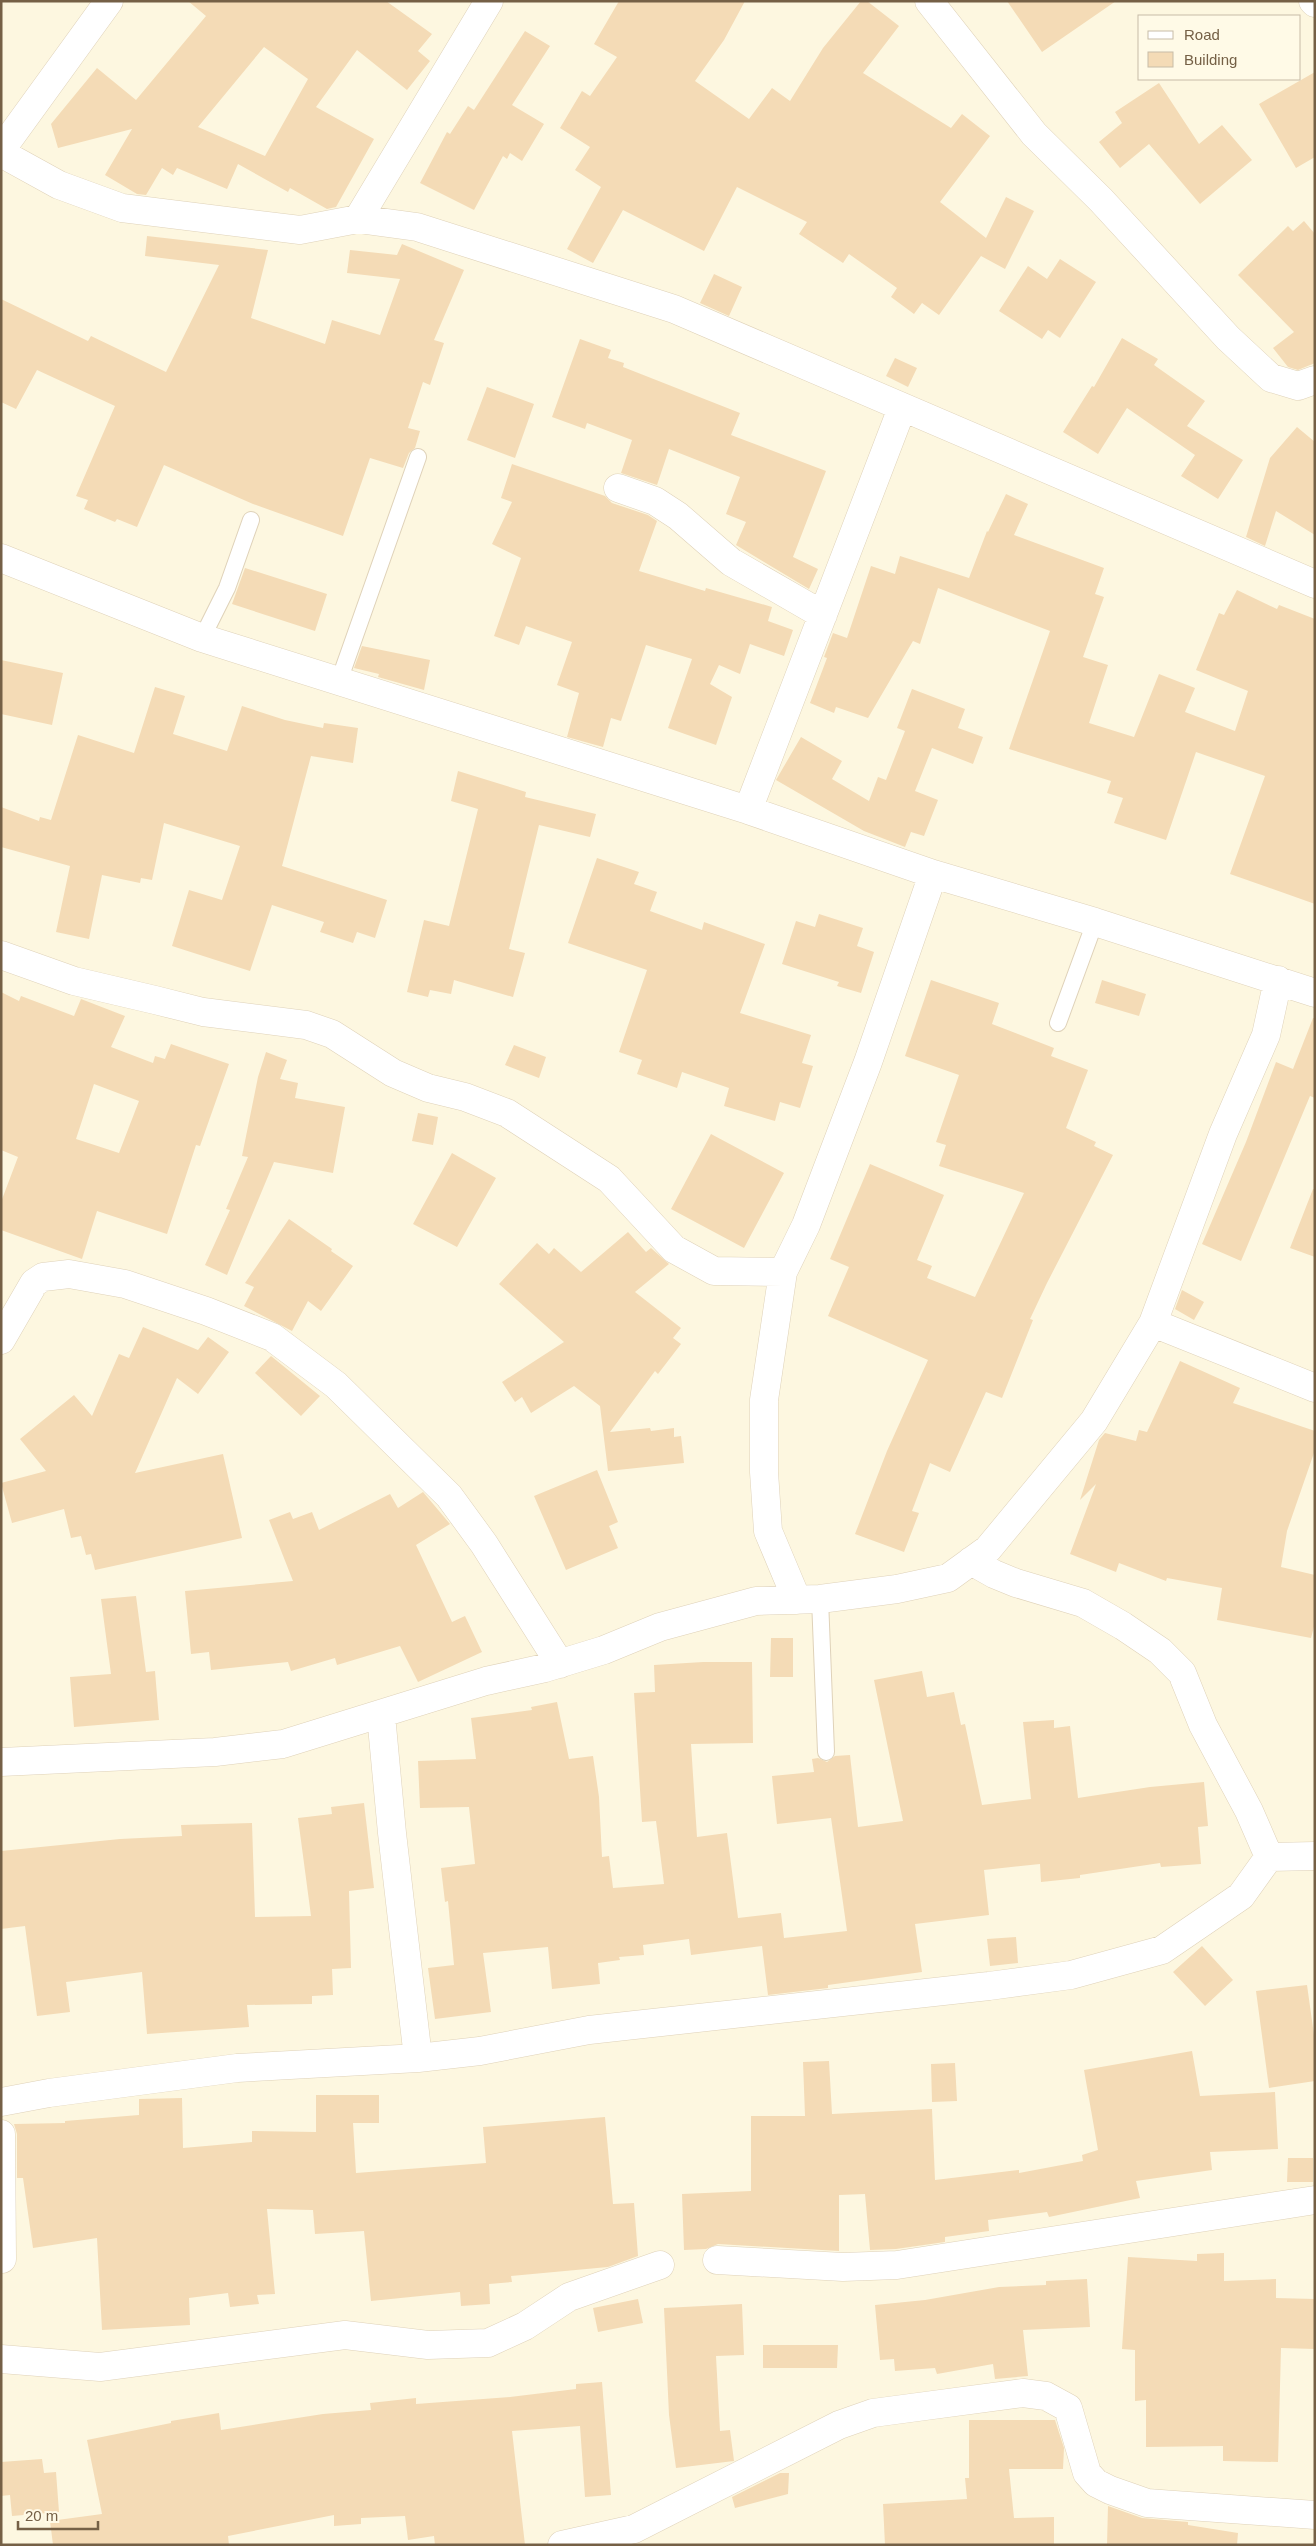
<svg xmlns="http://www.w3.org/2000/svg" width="1316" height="2546" viewBox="0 0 1316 2546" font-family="Arial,sans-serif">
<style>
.building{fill:#f4dbb6;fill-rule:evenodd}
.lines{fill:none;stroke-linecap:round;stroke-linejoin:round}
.service-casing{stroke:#dfd2b9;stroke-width:18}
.minor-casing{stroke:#dfd2b9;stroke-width:29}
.service{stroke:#fff;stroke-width:16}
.minor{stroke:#fff;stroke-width:28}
</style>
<rect width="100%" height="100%" fill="#fdf7e0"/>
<!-- building -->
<path class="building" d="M 188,1 L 386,1 L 432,34 L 418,51 L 430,61 L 407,90 L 357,50 L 316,107 L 374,139 L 336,207 L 327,209 L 290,188 L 288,192 L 238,164 L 227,189 L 177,168 L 173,175 L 162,168 L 146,195 L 137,194 L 105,175 L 132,129 L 58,148 L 51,124 L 97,68 L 136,100 L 206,16 ZM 264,47 L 308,79 L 265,156 L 198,127 Z
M 619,1 L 745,1 L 724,40 L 695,81 L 749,119 L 772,88 L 790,101 L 823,48 L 861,1 L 867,1 L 899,26 L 863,73 L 951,128 L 962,114 L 990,136 L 940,202 L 986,238 L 1006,197 L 1034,211 L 1005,269 L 981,256 L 939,315 L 922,303 L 914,314 L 891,297 L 897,288 L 849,254 L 843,263 L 799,234 L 807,222 L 737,187 L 704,251 L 623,210 L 593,263 L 567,249 L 601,187 L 575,170 L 590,147 L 560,128 L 582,91 L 590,96 L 617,57 L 594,44 Z
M 1007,1 L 1116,1 L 1042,52 Z
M 525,31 L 550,46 L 512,105 L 544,124 L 522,161 L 510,153 L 507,159 L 503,156 L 474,210 L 420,183 L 447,132 L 450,134 L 468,106 L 474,110 Z
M 1315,72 L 1315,157 L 1296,168 L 1259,104 Z
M 1159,83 L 1199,144 L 1222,125 L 1252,160 L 1200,204 L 1149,144 L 1120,168 L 1099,142 L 1122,123 L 1115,112 Z
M 1304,221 L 1315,234 L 1315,363 L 1298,370 L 1288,367 L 1273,348 L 1294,332 L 1238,275 L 1288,226 L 1293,231 Z
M 147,236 L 268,250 L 251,318 L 325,344 L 332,320 L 380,335 L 400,279 L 347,273 L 350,250 L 397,255 L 402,244 L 464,270 L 434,340 L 444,343 L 430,385 L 423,382 L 408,428 L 420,431 L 415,448 L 409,453 L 403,468 L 370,458 L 343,536 L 253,504 L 164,465 L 137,527 L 117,519 L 115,522 L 84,509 L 88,500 L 76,496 L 115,406 L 37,370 L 16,409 L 1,402 L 1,299 L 88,341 L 91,336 L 166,372 L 219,265 L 145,256 Z
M 1060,259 L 1096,282 L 1060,338 L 1048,330 L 1042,339 L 999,311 L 1028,266 L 1047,279 Z
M 714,274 L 742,287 L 729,316 L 700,303 Z
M 1122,338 L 1158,359 L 1154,365 L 1205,401 L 1187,426 L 1243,460 L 1218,499 L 1181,476 L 1195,455 L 1127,408 L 1098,454 L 1063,432 L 1092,386 L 1094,387 Z
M 580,339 L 611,350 L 608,358 L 624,363 L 623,367 L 740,413 L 731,435 L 826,471 L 793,557 L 818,569 L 809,589 L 736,545 L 746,522 L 726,514 L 740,477 L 669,449 L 657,485 L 621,473 L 632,440 L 587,423 L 585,429 L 552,417 Z
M 895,358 L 917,368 L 908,387 L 886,376 Z
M 487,387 L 534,404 L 515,458 L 467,440 Z
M 1297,427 L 1315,442 L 1315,535 L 1276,511 L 1265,546 L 1246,537 L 1270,458 Z
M 512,464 L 605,496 L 612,503 L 648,515 L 657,521 L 639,571 L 705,591 L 706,588 L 772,607 L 768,621 L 793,630 L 784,656 L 750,644 L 740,674 L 719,665 L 710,684 L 732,697 L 716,745 L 668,728 L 692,659 L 646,645 L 621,721 L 611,718 L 603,747 L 567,737 L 579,693 L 557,685 L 572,642 L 526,626 L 519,645 L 494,636 L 521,558 L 492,544 L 512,502 L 501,498 Z
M 1006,494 L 1028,504 L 1014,535 L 1104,568 L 1095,594 L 1104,597 L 1083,657 L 1108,665 L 1089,723 L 1134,737 L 1159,674 L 1195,688 L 1185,712 L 1235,731 L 1248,691 L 1196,670 L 1219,613 L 1224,615 L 1237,590 L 1277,609 L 1279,605 L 1315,619 L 1315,904 L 1230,874 L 1265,776 L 1196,752 L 1166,840 L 1114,823 L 1123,798 L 1107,793 L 1111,781 L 1009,749 L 1050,631 L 938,588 L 920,644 L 913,641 L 868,718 L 836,707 L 834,713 L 810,703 L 827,658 L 824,657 L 833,633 L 847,638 L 871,566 L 895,574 L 900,556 L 969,578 L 987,531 L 988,532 Z
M 245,568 L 327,594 L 315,631 L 232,604 Z
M 362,646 L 430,660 L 424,690 L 378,677 L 379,674 L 354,668 Z
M 1,660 L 63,673 L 52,725 L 1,714 Z
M 155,687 L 185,696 L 173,734 L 227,751 L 242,706 L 285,720 L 323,728 L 324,723 L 358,728 L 353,763 L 311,756 L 282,866 L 387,900 L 375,938 L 357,932 L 353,943 L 320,932 L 324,922 L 272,905 L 250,971 L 172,946 L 189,890 L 222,900 L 240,846 L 164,823 L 152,880 L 141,878 L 140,883 L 102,875 L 89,939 L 56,932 L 70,866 L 1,847 L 1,807 L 39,821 L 40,817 L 51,820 L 78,735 L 134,753 Z
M 912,689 L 965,709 L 958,728 L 983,737 L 973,764 L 932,748 L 915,791 L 938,800 L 924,836 L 911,832 L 905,847 L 864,831 L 776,780 L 801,737 L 842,761 L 832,779 L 869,801 L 878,777 L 886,780 L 905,731 L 897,728 Z
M 458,771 L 526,792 L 525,797 L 596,814 L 590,837 L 539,825 L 509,949 L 525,953 L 513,997 L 454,980 L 451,994 L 430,990 L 428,997 L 407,992 L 424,920 L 449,926 L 478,809 L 451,801 Z
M 597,858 L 639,872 L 634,884 L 657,892 L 650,911 L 702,930 L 704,922 L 765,944 L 740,1013 L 811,1035 L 802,1063 L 813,1066 L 800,1108 L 780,1102 L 775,1121 L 724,1106 L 729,1088 L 682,1072 L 677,1088 L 637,1074 L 642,1060 L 619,1052 L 647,970 L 568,943 Z
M 819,914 L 863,928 L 857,946 L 874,952 L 861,993 L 837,986 L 839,982 L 782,964 L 796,921 L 815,927 Z
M 931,980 L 999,1003 L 992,1024 L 1054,1048 L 1051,1056 L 1088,1070 L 1066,1128 L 1096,1142 L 1094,1146 L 1113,1155 L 1047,1283 L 1030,1319 L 1033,1320 L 1002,1398 L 986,1392 L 950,1472 L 930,1463 L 912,1511 L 919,1513 L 904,1552 L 855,1534 L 887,1451 L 928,1360 L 828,1316 L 849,1267 L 830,1259 L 870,1164 L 944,1195 L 917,1260 L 932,1266 L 927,1278 L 975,1297 L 1024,1193 L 939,1166 L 946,1145 L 936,1142 L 959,1075 L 905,1056 Z
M 1102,980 L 1146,994 L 1139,1016 L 1095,1003 Z
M 1,992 L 19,1001 L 21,996 L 74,1016 L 81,999 L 125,1016 L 111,1047 L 153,1063 L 155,1056 L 165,1059 L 171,1044 L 229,1064 L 200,1146 L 196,1145 L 167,1234 L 97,1211 L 82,1259 L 1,1230 L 1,1202 L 18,1157 L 1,1150 ZM 94,1084 L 139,1101 L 119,1153 L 76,1139 Z
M 1313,1018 L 1315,1018 L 1315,1098 L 1310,1096 L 1241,1261 L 1202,1244 L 1246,1142 L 1276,1062 L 1293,1069 Z
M 514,1045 L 546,1057 L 539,1078 L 505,1065 Z
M 266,1052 L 287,1060 L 280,1079 L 298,1083 L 295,1098 L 345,1107 L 333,1173 L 274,1162 L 227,1275 L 205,1265 L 230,1210 L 226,1209 L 248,1157 L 242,1156 L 258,1077 Z
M 418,1113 L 438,1117 L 433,1145 L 412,1141 Z
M 711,1134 L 784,1173 L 744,1248 L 671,1209 Z
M 452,1153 L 496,1178 L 457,1247 L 413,1224 Z
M 1313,1189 L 1315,1189 L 1315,1257 L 1290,1248 Z
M 289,1219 L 332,1249 L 331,1251 L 353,1266 L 321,1311 L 308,1301 L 292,1331 L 244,1306 L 254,1287 L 245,1283 Z
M 628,1232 L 646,1252 L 651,1248 L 669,1264 L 635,1292 L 681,1328 L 673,1338 L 681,1344 L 658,1374 L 655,1371 L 610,1432 L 650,1428 L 651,1431 L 674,1428 L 674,1437 L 681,1436 L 684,1463 L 608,1471 L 600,1406 L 574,1386 L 531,1413 L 522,1397 L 515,1402 L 502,1382 L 564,1342 L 499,1284 L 537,1243 L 549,1254 L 554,1248 L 581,1272 Z
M 1182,1290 L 1204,1302 L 1194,1320 L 1175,1309 Z
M 143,1327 L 198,1350 L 208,1337 L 229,1352 L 198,1394 L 177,1378 L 135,1473 L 223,1454 L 242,1538 L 95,1570 L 91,1554 L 86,1555 L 81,1536 L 71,1538 L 64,1509 L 12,1523 L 1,1483 L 46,1471 L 20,1439 L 74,1395 L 92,1416 L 119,1354 L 129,1358 Z
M 271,1356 L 320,1396 L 301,1416 L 255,1373 Z
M 1180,1361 L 1240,1388 L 1233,1403 L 1315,1431 L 1315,1450 L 1287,1531 L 1281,1567 L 1315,1575 L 1315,1623 L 1311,1638 L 1217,1620 L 1222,1588 L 1167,1578 L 1166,1581 L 1119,1563 L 1116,1572 L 1070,1554 L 1096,1484 L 1080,1500 L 1099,1440 L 1105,1433 L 1136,1441 L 1139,1430 L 1147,1432 Z
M 597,1470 L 618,1522 L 609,1526 L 618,1548 L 566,1570 L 534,1496 Z
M 423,1492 L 450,1524 L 416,1545 L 452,1622 L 465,1616 L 482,1652 L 418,1682 L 400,1646 L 337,1665 L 335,1658 L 291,1671 L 288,1662 L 211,1670 L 209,1652 L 191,1654 L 185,1591 L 293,1581 L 269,1520 L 290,1512 L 293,1519 L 312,1512 L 319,1530 L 390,1494 L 398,1508 Z
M 136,1596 L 146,1672 L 155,1671 L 159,1720 L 74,1727 L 70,1677 L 111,1674 L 101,1599 Z
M 771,1638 L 793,1638 L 793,1677 L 770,1677 Z
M 703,1662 L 752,1662 L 753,1743 L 691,1744 L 697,1837 L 727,1833 L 738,1918 L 781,1913 L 784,1938 L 847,1931 L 831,1818 L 777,1824 L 772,1776 L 814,1772 L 812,1759 L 818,1758 L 827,1762 L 835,1756 L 850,1755 L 858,1827 L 903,1821 L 874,1680 L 922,1671 L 927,1697 L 954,1692 L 961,1725 L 965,1724 L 982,1805 L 1031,1799 L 1023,1722 L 1054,1720 L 1054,1728 L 1070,1726 L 1078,1798 L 1150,1787 L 1204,1782 L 1208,1826 L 1198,1827 L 1201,1864 L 1161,1867 L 1160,1863 L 1080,1875 L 1080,1878 L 1041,1882 L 1040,1864 L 984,1870 L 989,1915 L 915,1924 L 922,1972 L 828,1985 L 828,1988 L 768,1995 L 762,1946 L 691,1955 L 689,1939 L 643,1945 L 644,1955 L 619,1957 L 620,1960 L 598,1963 L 600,1984 L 552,1989 L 548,1947 L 483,1953 L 491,2012 L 435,2019 L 428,1968 L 454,1965 L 448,1901 L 445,1902 L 441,1868 L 475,1864 L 469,1807 L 420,1808 L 418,1761 L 476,1759 L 471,1718 L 532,1710 L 531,1707 L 557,1702 L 569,1759 L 593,1756 L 599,1797 L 602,1857 L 609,1856 L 613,1888 L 664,1884 L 656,1821 L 642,1822 L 634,1693 L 655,1692 L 654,1665 Z
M 364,1803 L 374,1888 L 349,1891 L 351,1968 L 332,1969 L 333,1995 L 312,1996 L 312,2004 L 247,2005 L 249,2027 L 147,2034 L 142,1972 L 66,1982 L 70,2012 L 37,2016 L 25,1926 L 1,1929 L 1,1851 L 120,1839 L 182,1836 L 181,1825 L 252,1823 L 255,1917 L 311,1916 L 298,1818 L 332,1814 L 331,1807 Z
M 1016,1937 L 1018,1963 L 990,1966 L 987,1939 Z
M 1202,1946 L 1233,1980 L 1205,2006 L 1173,1972 Z
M 1307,1985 L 1315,2042 L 1315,2081 L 1269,2088 L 1256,1991 Z
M 1192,2051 L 1200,2096 L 1275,2092 L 1278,2149 L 1210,2152 L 1212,2170 L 1136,2181 L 1140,2198 L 1049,2217 L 1047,2212 L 988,2220 L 989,2231 L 945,2237 L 945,2242 L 896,2249 L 870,2250 L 865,2194 L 839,2195 L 839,2251 L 718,2244 L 706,2249 L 684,2250 L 682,2194 L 751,2191 L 751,2116 L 805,2116 L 803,2062 L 829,2061 L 832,2114 L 932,2109 L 935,2180 L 1019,2170 L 1019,2173 L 1083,2161 L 1082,2155 L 1098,2150 L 1084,2070 Z
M 955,2063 L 957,2101 L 932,2102 L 931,2064 Z
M 316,2095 L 379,2095 L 379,2123 L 353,2123 L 356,2173 L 486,2163 L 483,2127 L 605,2117 L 613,2204 L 634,2203 L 638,2256 L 608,2267 L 511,2276 L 512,2282 L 489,2284 L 490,2304 L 461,2306 L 460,2292 L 371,2301 L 364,2231 L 315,2234 L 313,2210 L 267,2209 L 275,2294 L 257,2295 L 259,2304 L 230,2307 L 228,2293 L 189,2298 L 190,2325 L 102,2330 L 97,2238 L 33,2248 L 23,2178 L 17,2178 L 17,2134 L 14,2124 L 65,2123 L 65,2121 L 139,2115 L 139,2099 L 182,2098 L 183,2148 L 252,2142 L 252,2131 L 316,2132 Z
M 1288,2158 L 1313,2158 L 1313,2182 L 1287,2182 Z
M 1224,2253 L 1224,2281 L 1276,2279 L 1276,2298 L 1315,2299 L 1315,2349 L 1281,2348 L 1278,2462 L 1223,2461 L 1223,2446 L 1146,2447 L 1146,2400 L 1135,2401 L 1135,2350 L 1122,2349 L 1128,2257 L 1197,2261 L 1197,2254 Z
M 1087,2279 L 1090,2327 L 1023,2330 L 1028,2376 L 995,2379 L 993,2364 L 937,2374 L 935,2368 L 895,2371 L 894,2359 L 880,2360 L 875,2305 L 925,2300 L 999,2287 L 1046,2285 L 1046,2281 Z
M 638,2299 L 643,2323 L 598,2332 L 593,2308 Z
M 742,2304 L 744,2355 L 716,2356 L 720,2431 L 730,2430 L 734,2461 L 676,2468 L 669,2415 L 664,2308 Z
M 763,2345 L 838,2345 L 837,2368 L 763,2368 Z
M 602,2382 L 611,2495 L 585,2497 L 580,2426 L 512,2431 L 525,2545 L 435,2545 L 434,2536 L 408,2540 L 405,2516 L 361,2518 L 361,2524 L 334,2526 L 334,2515 L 228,2536 L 229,2545 L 53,2545 L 50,2521 L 102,2514 L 87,2440 L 171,2423 L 171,2421 L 219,2413 L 221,2430 L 323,2414 L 371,2410 L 370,2403 L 416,2398 L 416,2404 L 510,2397 L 576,2389 L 576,2384 Z
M 969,2420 L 1055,2420 L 1064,2448 L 1063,2469 L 1009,2469 L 1014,2518 L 1054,2517 L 1054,2545 L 885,2545 L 883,2504 L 967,2499 L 965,2478 L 969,2478 Z
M 42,2459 L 44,2473 L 56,2472 L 59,2512 L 12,2516 L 10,2495 L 1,2496 L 1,2462 Z
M 780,2473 L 789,2473 L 788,2494 L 735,2508 L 732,2497 Z
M 1108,2506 L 1142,2518 L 1188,2522 L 1188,2525 L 1238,2533 L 1237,2545 L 1107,2545 Z"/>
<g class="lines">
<!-- service casing -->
<g class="service-casing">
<path id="service" d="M 202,638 L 227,588 L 251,520
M 339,681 L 418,457
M 1058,1023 L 1095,922
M 820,1599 L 826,1752"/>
</g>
<!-- minor casing -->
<g class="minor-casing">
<path id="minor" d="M 929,1 L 1034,134 L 1101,200 L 1228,338 L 1271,378 L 1298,386 L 1315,380
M 1313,1 L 1315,3
M 1,150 L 109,1
M 1,153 L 59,185 L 122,208 L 300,230 L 358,219 L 417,227 L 674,309 L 1315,584
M 358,219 L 489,1
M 618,488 L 655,501 L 678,516 L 731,562 L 823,615
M 1,558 L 202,638 L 748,810 L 933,874 L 1095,922 L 1315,993
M 748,810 L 902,408
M 1,955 L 74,981 L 155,1000 L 203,1012 L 306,1025 L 332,1034 L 393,1073 L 428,1088 L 465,1097 L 507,1113 L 609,1179 L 674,1249 L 714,1271 L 783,1272
M 1153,1323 L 1315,1388
M 1,1340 L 34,1283 L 43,1277 L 69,1274 L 125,1284 L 206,1311 L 272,1337 L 336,1385 L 449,1496 L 484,1544 L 560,1664
M 971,1561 L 994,1574 L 1016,1583 L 1083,1603 L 1123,1626 L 1160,1651 L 1182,1673 L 1203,1725 L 1249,1811 L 1269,1857
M 797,1600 L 768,1531 L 764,1472 L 764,1400 L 783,1272 L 806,1225 L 868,1062 L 933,874
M 381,1715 L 392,1833 L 418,2058
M 1,1762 L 215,1752 L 283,1744 L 486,1681 L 545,1668 L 604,1650 L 660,1627 L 756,1601 L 820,1599 L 897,1589 L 948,1578 L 988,1549 L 1094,1421 L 1153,1323 L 1223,1134 L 1266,1035 L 1278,980
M 1269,1857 L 1315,1856
M 1,2102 L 49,2093 L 237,2068 L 418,2058 L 480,2051 L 589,2030 L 989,1986 L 1071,1975 L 1162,1950 L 1241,1896 L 1269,1857
M 1,2134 L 2,2259
M 717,2260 L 843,2267 L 897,2265 L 1315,2200
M 1,2359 L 100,2367 L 345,2335 L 428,2345 L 488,2343 L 525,2326 L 569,2297 L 660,2265
M 562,2545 L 634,2529 L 839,2425 L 873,2413 L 1023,2393 L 1046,2396 L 1068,2408 L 1087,2473 L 1096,2483 L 1110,2490 L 1147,2503 L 1315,2515"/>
</g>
<!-- service -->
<use href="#service" class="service"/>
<!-- minor -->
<use href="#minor" class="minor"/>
</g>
<!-- border -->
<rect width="1316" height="2546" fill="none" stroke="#756046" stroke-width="5"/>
<!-- legend -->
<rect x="1138" y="15" width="162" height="65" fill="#fffae7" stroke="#c8bca7"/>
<rect x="1148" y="31" width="25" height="8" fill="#ffffff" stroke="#c8bca7"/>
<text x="1184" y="40" font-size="15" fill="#756046">Road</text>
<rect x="1148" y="52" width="25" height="15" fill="#f4dbb6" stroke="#c8bca7"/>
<text x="1184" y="65" font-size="15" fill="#756046">Building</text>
<!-- scale -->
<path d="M18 2521v8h80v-8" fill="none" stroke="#756046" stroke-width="2.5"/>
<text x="25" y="2521" font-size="15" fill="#756046" stroke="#fffae7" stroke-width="4" paint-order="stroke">20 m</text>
</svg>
